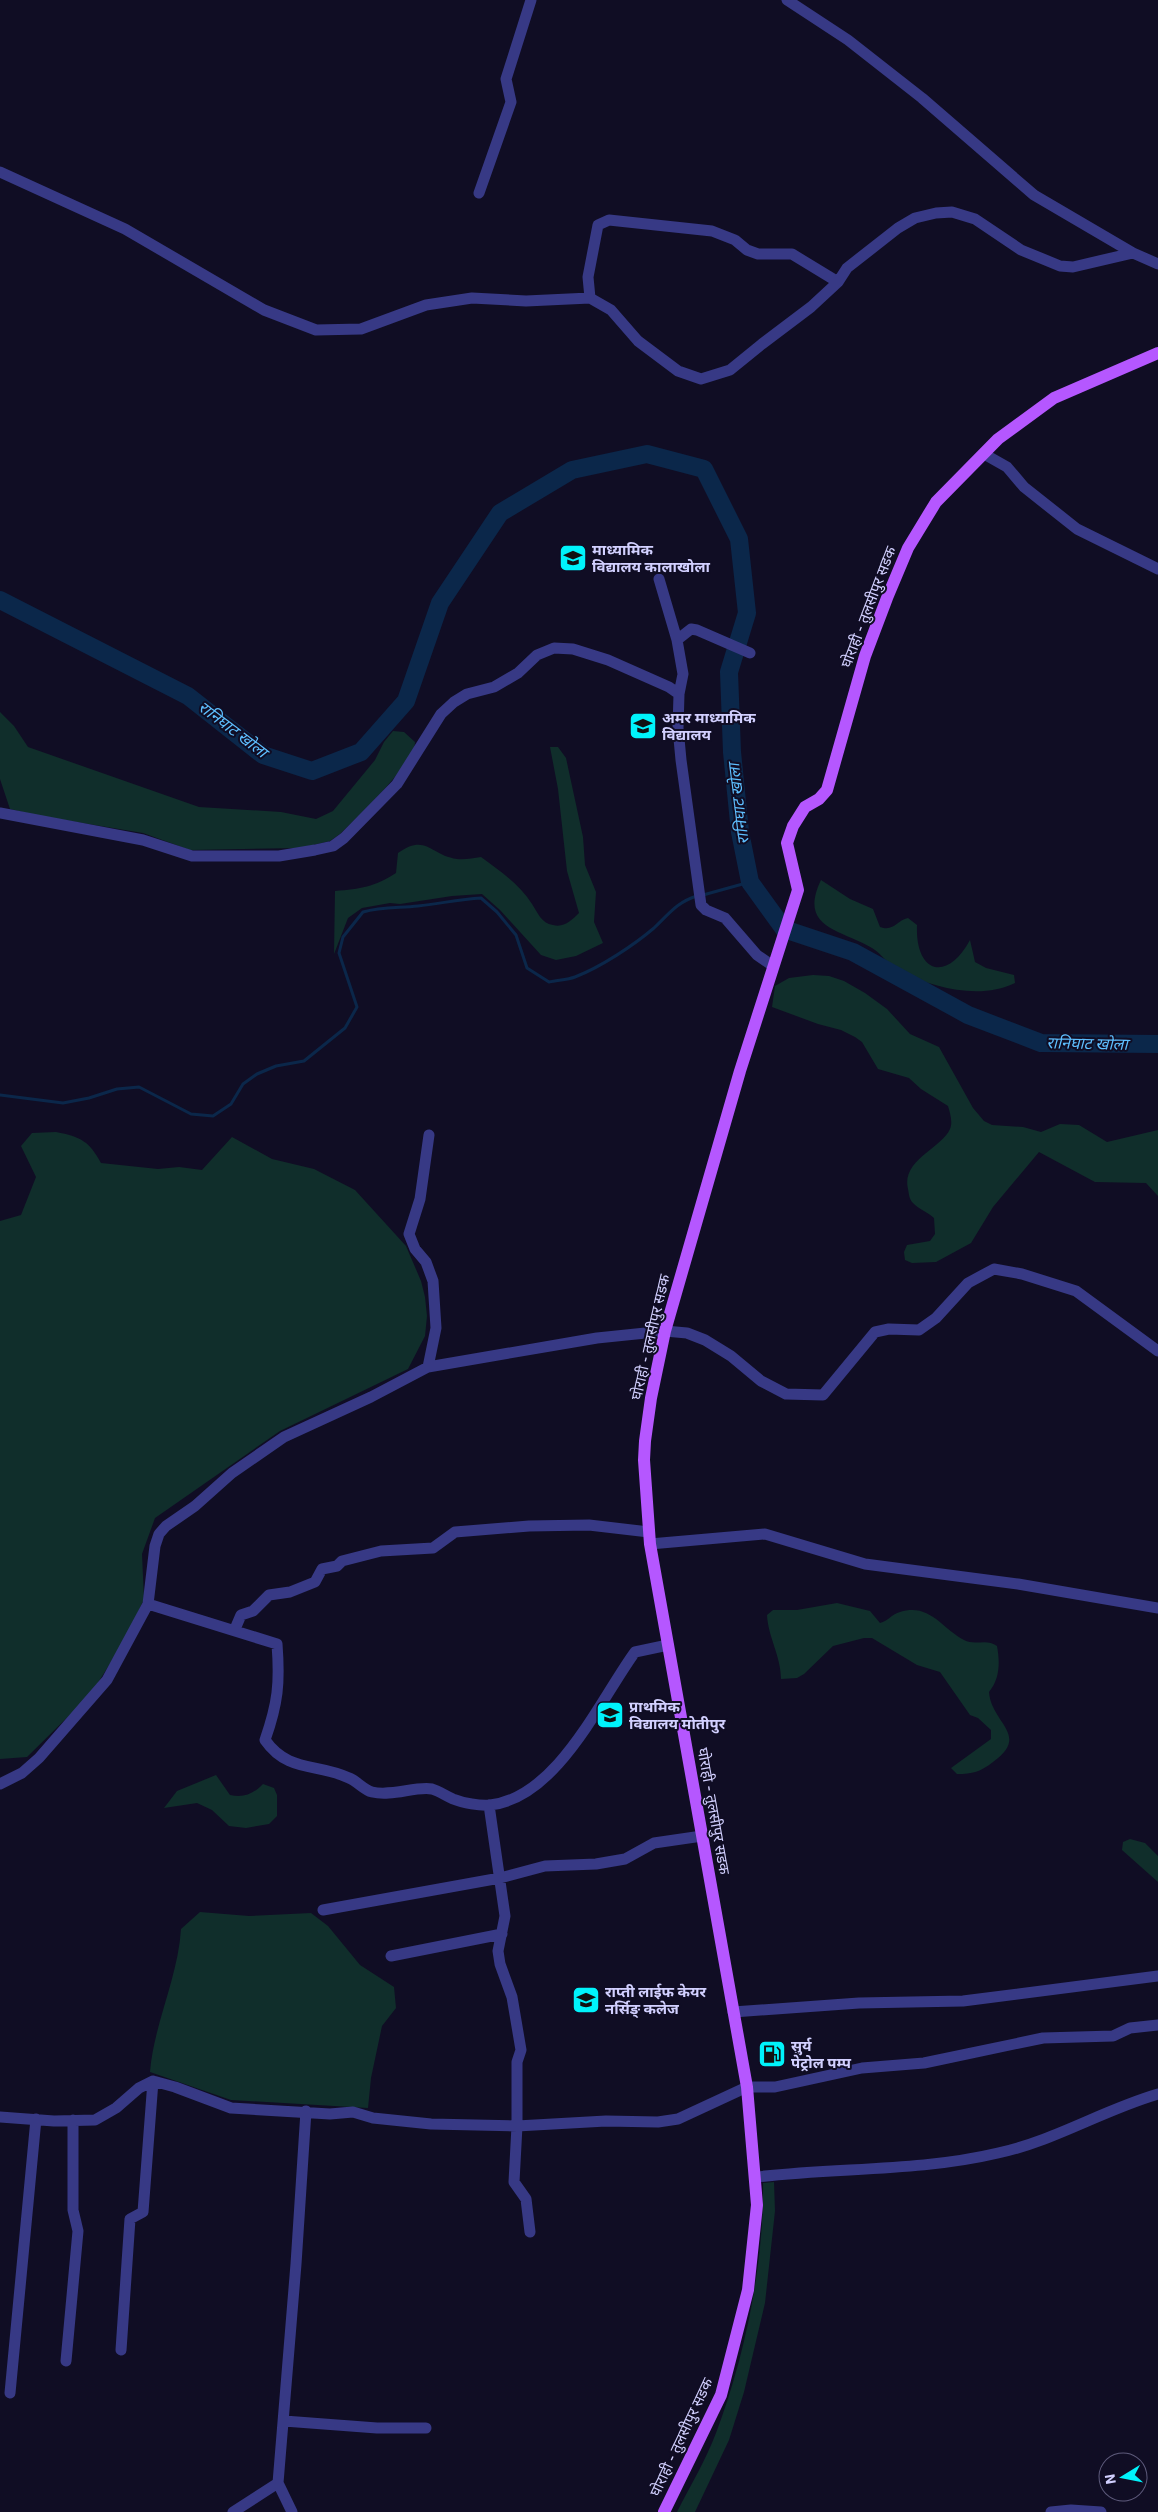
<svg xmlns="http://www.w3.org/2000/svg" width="1158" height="2512" viewBox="0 0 1158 2512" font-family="'IBM Plex Sans','Noto Sans Devanagari',sans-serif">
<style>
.green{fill:#102e2b}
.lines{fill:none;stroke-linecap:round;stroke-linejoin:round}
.stream{stroke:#0b274a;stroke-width:3}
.river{stroke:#0b274a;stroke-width:18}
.minor{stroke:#373985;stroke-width:11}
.major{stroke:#b557ff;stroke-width:12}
.labels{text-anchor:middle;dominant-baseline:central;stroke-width:4;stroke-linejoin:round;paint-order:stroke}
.poi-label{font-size:15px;font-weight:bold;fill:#d2d0ff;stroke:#100d24;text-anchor:start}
.street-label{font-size:15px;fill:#d2d0ff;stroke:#100d24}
.water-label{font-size:16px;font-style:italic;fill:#5ebfff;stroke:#100d24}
</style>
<rect width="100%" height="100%" fill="#100d24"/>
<!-- green -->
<path class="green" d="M 0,712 L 14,726 L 28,747 L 199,807 L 281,812 L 316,819 L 333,811 L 375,760 L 384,742 L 393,731 L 404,732 L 415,742 C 415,763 356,818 340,834 L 330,841 L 300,848 L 190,850 L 143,833 L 40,816 L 10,809 L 0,779 Z
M 550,747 L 558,747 L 566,758 L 583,837 L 585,865 L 596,892 L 594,922 L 603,943 L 576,956 L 556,960 L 541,955 L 500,910 L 482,894 L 452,896 L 400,904 L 390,903 L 362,908 L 348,918 L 334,954 L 335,891 C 361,889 374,887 396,873 L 398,853 C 426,833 430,855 457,859 C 465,860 473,858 481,857 C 499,870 520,885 532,904 C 538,913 541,923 553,925 C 564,928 572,920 579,913 L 567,871 L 558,789 Z
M 821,880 L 850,899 L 873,909 L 880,927 C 894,932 897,920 908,918 L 917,925 C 915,973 947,983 970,940 L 975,962 L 986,968 L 1014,975 L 1015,983 C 980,1000 935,988 901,972 C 890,967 882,954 872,948 C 840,929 798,928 821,880 Z
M 813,975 L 829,976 L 844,981 L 865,993 L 887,1009 L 910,1034 L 939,1047 L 973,1108 L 984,1121 L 992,1125 L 1023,1127 L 1041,1132 L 1060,1124 L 1079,1125 L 1107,1142 L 1158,1130 L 1158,1196 L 1146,1183 L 1095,1182 L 1039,1152 L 993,1207 L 971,1243 L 936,1262 L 912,1263 L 905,1260 L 904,1252 L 907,1245 L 930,1241 L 935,1234 L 934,1218 C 928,1212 918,1209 913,1203 C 909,1199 909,1194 908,1189 C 901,1160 942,1148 950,1129 C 953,1122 950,1113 948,1106 L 921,1089 L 909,1078 L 878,1069 L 862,1042 L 855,1037 L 841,1030 L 818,1024 L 772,1007 L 775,986 L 789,978 Z
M 56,1132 C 81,1137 89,1141 101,1163 L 158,1169 L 179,1167 L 202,1170 L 232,1137 L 272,1159 L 314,1169 L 355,1190 L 406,1246 L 421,1281 L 425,1297 L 427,1316 L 425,1336 L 408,1369 L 280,1431 L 155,1518 L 142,1554 L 144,1599 L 127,1636 L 91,1694 L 27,1757 L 0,1759 L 0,1221 L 21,1215 L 36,1177 L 21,1146 L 32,1133 Z
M 837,1603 L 870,1611 L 880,1623 C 888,1621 892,1614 900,1612 C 930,1603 941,1628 964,1640 C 975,1646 987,1638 997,1646 C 1000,1662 1000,1679 989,1692 C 991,1723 1031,1735 993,1762 C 980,1772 973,1774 957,1774 L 951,1768 L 991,1739 L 991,1730 L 978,1718 L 970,1715 L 940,1672 L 917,1665 L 872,1638 L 864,1638 L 833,1646 L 804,1674 L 797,1678 L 781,1679 C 781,1656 768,1637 767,1615 L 773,1610 L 797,1610 Z
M 216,1775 L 230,1795 C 244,1798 253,1794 263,1784 L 274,1788 L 277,1795 L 277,1816 L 269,1824 L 246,1828 L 229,1826 L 212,1810 L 197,1803 L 164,1808 L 177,1791 Z
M 1130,1839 L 1145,1843 L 1158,1856 L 1158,1882 L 1122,1850 L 1123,1842 Z
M 200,1912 L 249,1916 L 311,1913 L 328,1926 L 360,1965 L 394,1987 L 396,2008 L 382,2026 L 371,2078 L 368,2108 L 231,2100 L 150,2072 C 154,2023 178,1978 181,1929 Z
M 774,2182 L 775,2211 L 765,2303 L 744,2392 L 729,2440 L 695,2512 L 677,2512 C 690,2486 706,2460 716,2433 C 745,2356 764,2265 763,2183 Z"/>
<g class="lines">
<!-- stream -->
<path class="stream" d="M 703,895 L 750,882
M 0,1095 L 63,1103 L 89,1098 L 117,1089 L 139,1087 L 191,1114 L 213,1116 L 231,1104 L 243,1084 L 257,1074 L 276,1066 L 304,1061 L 345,1028 L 357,1007 L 339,953 L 343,937 L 363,912 C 381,907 399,908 418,906 C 439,904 459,899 481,898 L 497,912 L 516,935 L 527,968 L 549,982 C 557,980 567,980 575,977 C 601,967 634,945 654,928 C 669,914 677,902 697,896"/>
<!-- river -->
<path class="river" d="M 0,600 L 188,696 L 263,755 L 312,771 L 361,752 L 406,701 L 440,603 L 500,513 L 572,470 L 647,454 L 704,469 L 739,539 L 747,613 L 729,672 L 732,752 L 740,832 L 750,882 L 784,929 L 853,952 L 968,1015 L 1041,1043 L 1158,1044"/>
<!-- minor -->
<path class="minor" d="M 787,0 L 848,40 L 922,98 L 1034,195 L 1133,253 L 1158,264
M 0,172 L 125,229 L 264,310 L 316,330 L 361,329 L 426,305 L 472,298 L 526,301 L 590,298 L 611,310 L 638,341 L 678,371 L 701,379 L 730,370 L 762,344 L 811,307 L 838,282 L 847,268 L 898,228 L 915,218 L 936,213 L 952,212 L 975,219 L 1021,250 L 1060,266 L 1073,267 L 1133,253
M 479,193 L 511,102 L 506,79 L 531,0
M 590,298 L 588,277 L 598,225 L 609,220 L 712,231 L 735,240 L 747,250 L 758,254 L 792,254 L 838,282
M 984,454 L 1007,467 L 1024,487 L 1077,529 L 1158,569
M 659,579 L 677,640 L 683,674 L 679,694
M 677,640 L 691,629 L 697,630 L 750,653
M 0,813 L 143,840 L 192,856 L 279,856 L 315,850 L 333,846 L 344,838 L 397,784 L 441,714 L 454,702 L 467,694 L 494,687 L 518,673 L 537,655 L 554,648 L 573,649 L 608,660 L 669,687 L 679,694 L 678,728 L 681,760 L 701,905 L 706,910 L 725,918 L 757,955 L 773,966
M 428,1367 L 436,1328 L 433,1281 L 426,1262 L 415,1249 L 409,1234 L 420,1199 L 429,1135
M 650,1544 L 765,1534 L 865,1564 L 1018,1584 L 1158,1608
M 148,1604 L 277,1644 C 280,1683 278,1703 265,1740 C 288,1773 318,1763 349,1778 C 357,1781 364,1790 372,1792 C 392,1797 415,1786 432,1789 C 439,1791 446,1796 453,1799 C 463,1803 480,1806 490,1805 C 557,1798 600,1700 635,1652 L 668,1645
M 235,1629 L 241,1615 L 253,1611 L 269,1595 L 290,1592 L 315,1582 L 322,1569 L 337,1566 L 342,1561 L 381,1551 L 433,1548 L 455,1532 L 529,1526 L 589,1525 L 649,1532
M 0,1784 L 22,1773 L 39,1758 L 107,1680 L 148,1604 L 155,1546 L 159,1534 L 166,1526 L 195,1506 L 232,1473 L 284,1437 L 371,1397 L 428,1367 L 597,1338 L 665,1331 L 687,1333 L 705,1340 L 731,1356 L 761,1381 L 786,1394 L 823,1395 L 875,1332 L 889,1329 L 919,1330 L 936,1318 L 968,1283 L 994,1269 L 1022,1274 L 1076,1291 L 1158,1351
M 489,1805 L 505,1916 L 498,1951 L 500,1964 L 512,1997 L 521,2050 L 517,2062 L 517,2126 L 514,2182 L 526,2199 L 530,2232
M 323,1910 L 500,1878 L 545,1866 L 596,1864 L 625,1859 L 654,1843 L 702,1836
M 391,1956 L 502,1934
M 733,2012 L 859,2003 L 963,2001 L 1158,1976
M 0,2117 L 54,2121 L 95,2120 L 116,2108 L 139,2088 L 153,2081 L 175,2087 L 231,2108 L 330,2114 L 353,2112 L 373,2118 L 431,2124 L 517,2126 L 606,2121 L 658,2122 L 678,2119 L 747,2087 L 775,2087 L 862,2068 L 924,2063 L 1043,2038 L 1113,2036 L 1130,2028 L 1158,2025
M 757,2177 C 837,2167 918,2172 998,2153 C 1054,2141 1103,2110 1158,2094
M 121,2350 L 130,2219 L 143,2212 L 153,2081
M 66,2361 L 78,2231 L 73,2210 L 73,2120
M 10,2393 L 36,2119
M 284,2421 L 377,2428 L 426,2428
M 278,2483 L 292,2512
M 233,2512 L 278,2483 L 296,2264 L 306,2111
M 1051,2512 L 1071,2510 L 1101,2512"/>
<!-- major -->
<path class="major" d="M 664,2512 L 721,2395 L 748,2290 L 757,2205 L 747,2087 L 650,1544 L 644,1460 L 645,1441 L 651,1398 L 665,1331 L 740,1071 L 798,890 L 787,843 L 793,826 L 805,807 L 819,799 L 827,790 L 865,656 L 887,598 L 908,548 L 936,502 L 998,439 L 1054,398 L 1158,353"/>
</g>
<!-- icons -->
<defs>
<g id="school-square" transform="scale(1.4375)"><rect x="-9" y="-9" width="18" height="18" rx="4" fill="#00f3fb" stroke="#100d24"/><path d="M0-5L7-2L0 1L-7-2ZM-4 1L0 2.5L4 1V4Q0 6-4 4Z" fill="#111"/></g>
<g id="university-square" transform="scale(1.4375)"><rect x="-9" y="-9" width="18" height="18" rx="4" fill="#00f3fb" stroke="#100d24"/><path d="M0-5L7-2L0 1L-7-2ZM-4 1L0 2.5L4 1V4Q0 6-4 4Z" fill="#111"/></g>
<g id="fuel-square" transform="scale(1.4375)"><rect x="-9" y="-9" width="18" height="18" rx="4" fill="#00f3fb" stroke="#100d24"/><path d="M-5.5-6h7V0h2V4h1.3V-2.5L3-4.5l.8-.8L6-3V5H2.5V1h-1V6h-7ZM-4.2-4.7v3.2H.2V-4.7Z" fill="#111"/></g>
</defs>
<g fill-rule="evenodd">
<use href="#school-square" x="573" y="558"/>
<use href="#school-square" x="643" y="726"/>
<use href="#school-square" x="610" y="1715"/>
<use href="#university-square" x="586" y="2000"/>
<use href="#fuel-square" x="772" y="2054"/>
</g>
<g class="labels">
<!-- poi labels -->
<g class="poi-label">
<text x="592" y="549">माध्यामिक<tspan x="592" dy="17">विद्यालय कालाखोला</tspan></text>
<text x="662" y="717">अमर माध्यामिक<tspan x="662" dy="17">विद्यालय</tspan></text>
<text x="629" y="1706">प्राथमिक<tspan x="629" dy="17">विद्यालय मोतीपुर</tspan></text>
<text x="605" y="1991">राप्ती लाईफ केयर<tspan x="605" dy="17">नर्सिङ् कलेज</tspan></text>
<text x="791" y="2045">सुर्य<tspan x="791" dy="17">पेट्रोल पम्प</tspan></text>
</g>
<!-- street labels -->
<g class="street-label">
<text transform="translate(868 607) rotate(-69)">घोराही - तुलसीपुर सडक</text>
<text transform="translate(650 1337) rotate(-77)">घोराही - तुलसीपुर सडक</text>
<text transform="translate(714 1811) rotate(80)">घोराही - तुलसीपुर सडक</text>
<text transform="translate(681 2437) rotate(-65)">घोराही - तुलसीपुर सडक</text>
</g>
<!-- water labels -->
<g class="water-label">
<text transform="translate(233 729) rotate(37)">रानिघाट खोला</text>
<text transform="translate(738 804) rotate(-97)">रानिघाट खोला</text>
<text transform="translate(1087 1043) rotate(1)">रानिघाट खोला</text>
</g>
</g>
<!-- north arrow -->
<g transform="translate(1123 2477) rotate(260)"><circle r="24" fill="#100d24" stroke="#5e5b7c"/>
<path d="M0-4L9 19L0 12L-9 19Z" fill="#00f3fb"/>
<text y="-8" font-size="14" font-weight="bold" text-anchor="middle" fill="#d2d0ff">N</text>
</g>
</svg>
